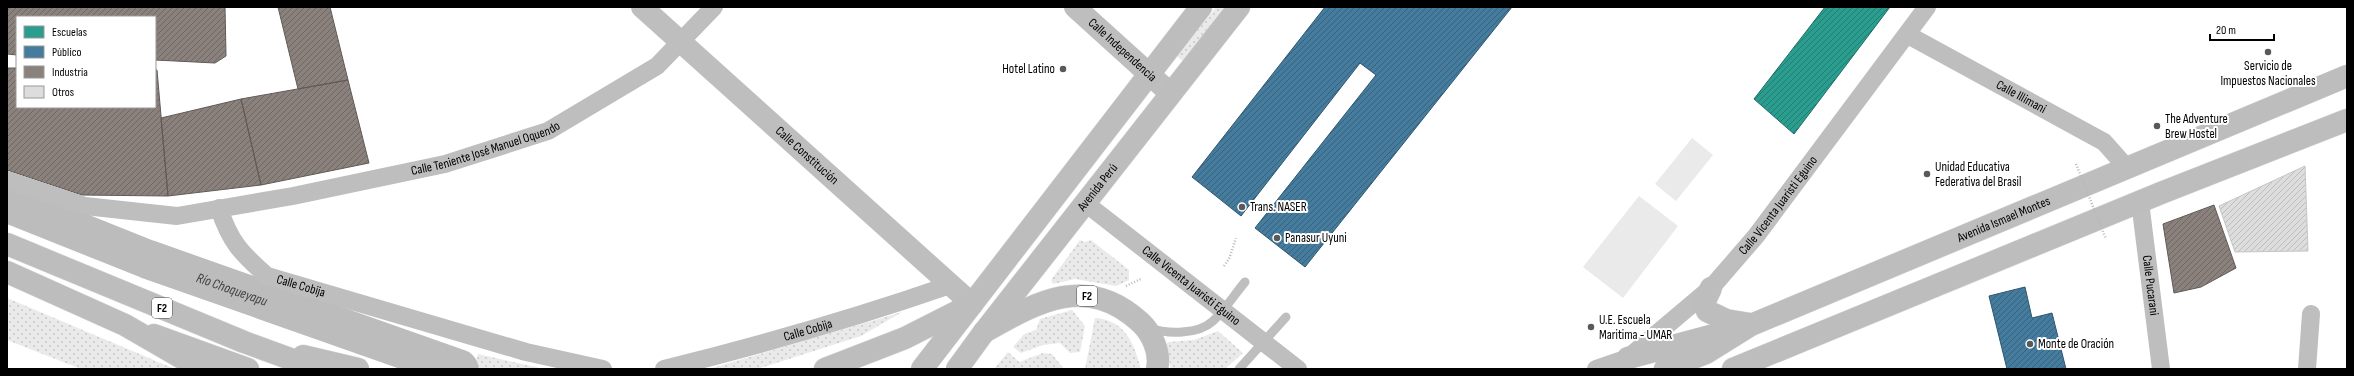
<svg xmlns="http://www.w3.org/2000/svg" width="2354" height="376" viewBox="0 0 2354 376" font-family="'Sofia Sans Condensed',sans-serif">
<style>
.green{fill:url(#green-dots)}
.pitch{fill:#eaeaea}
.schools{fill:url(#schools-hatch);stroke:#1d6e64}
.public{fill:url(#public-hatch);stroke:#30566e}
.industry{fill:url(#industry-hatch);stroke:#615a57}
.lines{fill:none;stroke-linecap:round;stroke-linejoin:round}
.river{stroke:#bcbcbc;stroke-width:39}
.building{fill:url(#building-hatch);stroke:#c5c5c5}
.primary-casing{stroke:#dbdbdb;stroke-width:23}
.trunk-casing{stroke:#dbdbdb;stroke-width:23}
.motorway-casing{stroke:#dbdbdb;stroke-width:23}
.path{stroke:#b8b8b8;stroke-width:2.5;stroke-dasharray:1 2;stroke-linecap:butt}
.service{stroke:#bebebe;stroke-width:9}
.minor{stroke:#bebebe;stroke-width:18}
.tertiary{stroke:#bebebe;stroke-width:22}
.primary{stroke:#bdbdbd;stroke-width:22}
.trunk{stroke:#bdbdbd;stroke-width:22}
.motorway{stroke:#bdbdbd;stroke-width:22}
.path-bridge{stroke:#b8b8b8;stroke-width:2.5;stroke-dasharray:1 2;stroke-linecap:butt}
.poi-dot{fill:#595959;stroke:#fff;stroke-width:1.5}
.labels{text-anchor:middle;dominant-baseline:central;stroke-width:4;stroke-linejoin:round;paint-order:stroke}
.shield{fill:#fff;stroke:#4c4c4c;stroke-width:1}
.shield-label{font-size:12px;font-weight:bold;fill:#000}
.street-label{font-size:13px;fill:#000;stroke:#fff}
.poi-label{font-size:13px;fill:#000;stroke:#fff;text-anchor:start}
.water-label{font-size:14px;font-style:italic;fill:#414141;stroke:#fff}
</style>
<defs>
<pattern id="green-dots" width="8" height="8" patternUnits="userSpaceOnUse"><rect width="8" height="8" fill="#eaeaea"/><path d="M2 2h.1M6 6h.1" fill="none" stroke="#c7c7c7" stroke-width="1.8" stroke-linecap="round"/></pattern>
<pattern id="schools-hatch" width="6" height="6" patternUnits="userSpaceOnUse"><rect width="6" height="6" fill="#2a9d8f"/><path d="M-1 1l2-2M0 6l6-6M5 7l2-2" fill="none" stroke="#227e72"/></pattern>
<pattern id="public-hatch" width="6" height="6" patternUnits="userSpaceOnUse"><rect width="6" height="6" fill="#457b9d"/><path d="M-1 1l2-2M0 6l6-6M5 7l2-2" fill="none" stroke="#37627e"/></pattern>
<pattern id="industry-hatch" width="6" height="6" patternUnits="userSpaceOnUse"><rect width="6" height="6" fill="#8a817c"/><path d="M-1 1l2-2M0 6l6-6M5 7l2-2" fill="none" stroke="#6e6763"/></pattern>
<pattern id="building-hatch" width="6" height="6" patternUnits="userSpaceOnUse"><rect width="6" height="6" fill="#ddd"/><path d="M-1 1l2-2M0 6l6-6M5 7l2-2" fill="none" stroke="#bcbcbc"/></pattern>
</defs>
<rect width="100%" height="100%" fill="#fff"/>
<!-- green -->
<path class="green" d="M 1216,7 L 1232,7 L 1186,64 L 1177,56 Z
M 1080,240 L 1084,242 L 1091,240 L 1129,270 L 1129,280 L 1116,286 L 1075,279 L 1053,284 L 1051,280 Z
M 7,298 L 175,369 L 81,369 L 7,340 Z
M 1072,310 L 1085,326 L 1080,352 L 1070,353 L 1060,343 L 1043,345 L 1021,353 L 1013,347 L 1024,334 L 1036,330 L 1040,319 Z
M 902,312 L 861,336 L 757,369 L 709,369 Z
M 1095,318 C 1125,320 1134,343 1141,369 L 1085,369 Z
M 1218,331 L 1243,353 L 1225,369 L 1171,369 L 1166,345 L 1168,342 L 1194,340 Z
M 1008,352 L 1019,362 L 1043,353 L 1052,354 L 1064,369 L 994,369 Z
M 478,354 L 544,369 L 474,369 Z"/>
<!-- pitch -->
<path class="pitch" d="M 1692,138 L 1713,155 L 1676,201 L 1655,184 Z
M 1639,196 L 1678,226 L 1623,298 L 1583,267 Z"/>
<!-- schools -->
<path class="schools" d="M 1825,7 L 1890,7 L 1794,134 L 1754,99 Z"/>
<!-- public -->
<path class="public" d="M 1325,7 L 1512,7 L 1305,267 L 1255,228 L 1376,75 L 1360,63 L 1241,216 L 1192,177 Z
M 2025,287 L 2032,318 L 2052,313 L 2066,369 L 2007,369 L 1989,296 Z"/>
<!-- industry -->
<path class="industry" d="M 7,7 L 225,7 L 226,56 L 215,63 L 155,60 L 155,17 L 17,17 L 17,55 L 7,54 Z
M 278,7 L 330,7 L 348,80 L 298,89 Z
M 7,68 L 17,68 L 17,107 L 155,107 L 155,70 L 157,70 L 168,196 L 82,195 L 7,170 Z
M 348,80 L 369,163 L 261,185 L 241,99 Z
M 241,99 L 261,185 L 168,196 L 161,118 Z
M 2214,205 L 2236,268 L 2201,287 L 2174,293 L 2163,224 Z"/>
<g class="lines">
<!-- river -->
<path class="river" id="s1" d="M 7,203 L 147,259 L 459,369"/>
</g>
<!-- building -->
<path class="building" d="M 2305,166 L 2308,251 L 2235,252 L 2219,206 Z"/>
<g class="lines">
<!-- primary casing -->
<g class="primary-casing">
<g id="primary">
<path d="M 1711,288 L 1704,303 L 1707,311 L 1726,320 L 1750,324"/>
<path id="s11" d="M 984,332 L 1239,7"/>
<path d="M 154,335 L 248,369"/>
<path d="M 1628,358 L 1729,331"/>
<path d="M 922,369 L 1201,7"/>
<path id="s12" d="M 1665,369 L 1706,353 L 1751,325 L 2347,76"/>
<path d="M 1733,369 L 2161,193 L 2347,120"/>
</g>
</g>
<!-- trunk casing -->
<g class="trunk-casing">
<path id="trunk" d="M 957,369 L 984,332"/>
</g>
<!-- motorway casing -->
<g class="motorway-casing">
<path id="motorway" d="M 7,244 L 244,342 L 318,369
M 7,272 L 125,325 L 201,369
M 984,332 C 1037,302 1086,273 1140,322 C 1152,333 1161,353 1157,369
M 303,356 L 358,369
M 825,369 L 905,338 L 972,304"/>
</g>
<!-- path -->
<path class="path" d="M 1224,266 L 1229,259 L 1236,238
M 1126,286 L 1141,279"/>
<!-- service -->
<path class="service" d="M 1149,328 C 1167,334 1198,335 1213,321 C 1225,310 1234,295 1245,282
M 1239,369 L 1286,317"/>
<!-- minor -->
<g class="minor">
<path id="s2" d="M 1908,35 L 2104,142 L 2128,169"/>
<path id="s3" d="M 7,180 L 85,206 L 177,216 L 293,196 L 445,164 L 548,131 L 657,66 L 714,7"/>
<path id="s4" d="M 1084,202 L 1298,369"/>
<path id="s5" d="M 2140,202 L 2161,369"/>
<path id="s6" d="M 219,208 C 230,242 241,253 267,276 L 526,352 L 603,369"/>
<path id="s7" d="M 664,369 C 761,345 855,318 950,285"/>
<path id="s8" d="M 1596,369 L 1628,358 L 1711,288 L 1756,236 L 1927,7"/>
<path d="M 2307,369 L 2311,314"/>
</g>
<!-- tertiary -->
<g class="tertiary">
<path id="s9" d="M 642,7 L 972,304"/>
<path id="s10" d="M 1075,7 L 1170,93"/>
</g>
<!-- primary -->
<use href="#primary" class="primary"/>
<!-- trunk -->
<use href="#trunk" class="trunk"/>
<!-- motorway -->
<use href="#motorway" class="motorway"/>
<!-- path-bridge -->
<path class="path-bridge" d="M 2076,164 L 2106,239"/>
</g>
<!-- markers -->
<g class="poi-dot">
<circle cx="2268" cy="52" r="4"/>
<circle cx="1063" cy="69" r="4"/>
<circle cx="2157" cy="126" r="4"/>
<circle cx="1927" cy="174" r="4"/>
<circle cx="1242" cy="207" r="4"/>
<circle cx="1277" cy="238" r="4"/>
<circle cx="1591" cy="327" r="4"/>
<circle cx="2030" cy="344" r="4"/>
</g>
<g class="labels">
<!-- shield labels -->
<g class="shield">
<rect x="1077" y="286" width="20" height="20" rx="3"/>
<rect x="152" y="298" width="20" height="20" rx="3"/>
</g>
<g class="shield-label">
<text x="1087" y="296">F2</text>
<text x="162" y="308">F2</text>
</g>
<!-- street labels -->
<g class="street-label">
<text stroke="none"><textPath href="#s10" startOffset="64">Calle Independencia</textPath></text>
<text stroke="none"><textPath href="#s2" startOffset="129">Calle Illimani</textPath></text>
<text stroke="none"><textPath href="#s3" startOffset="491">Calle Teniente José Manuel Oquendo</textPath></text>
<text stroke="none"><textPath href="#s9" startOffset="222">Calle Constitución</textPath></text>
<text stroke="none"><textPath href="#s11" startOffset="184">Avenida Perú</textPath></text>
<text stroke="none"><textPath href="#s8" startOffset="249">Calle Vicenta Juaristi Eguino</textPath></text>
<text stroke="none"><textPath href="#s12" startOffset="371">Avenida Ismael Montes</textPath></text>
<text stroke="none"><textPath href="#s4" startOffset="136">Calle Vicenta Juaristi Eguino</textPath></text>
<text stroke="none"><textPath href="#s5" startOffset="84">Calle Pucarani</textPath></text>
<text stroke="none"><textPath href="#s6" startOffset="120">Calle Cobija</textPath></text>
<text stroke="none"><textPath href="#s7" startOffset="149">Calle Cobija</textPath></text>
</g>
<!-- poi labels -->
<g class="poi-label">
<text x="2268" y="66" text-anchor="middle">Servicio de<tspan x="2268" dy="15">Impuestos Nacionales</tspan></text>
<text x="1055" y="69" text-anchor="end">Hotel Latino</text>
<text x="2165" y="119">The Adventure<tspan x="2165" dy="15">Brew Hostel</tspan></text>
<text x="1935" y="167">Unidad Educativa<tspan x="1935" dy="15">Federativa del Brasil</tspan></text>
<text x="1250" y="207">Trans. NASER</text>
<text x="1285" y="238">Panasur Uyuni</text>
<text x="1599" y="320">U.E. Escuela<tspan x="1599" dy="15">Maritima - UMAR</tspan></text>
<text x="2038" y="344">Monte de Oración</text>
</g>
<!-- water labels -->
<g class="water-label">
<text stroke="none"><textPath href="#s1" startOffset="241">Río Choqueyapu</textPath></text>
</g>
</g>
<!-- border -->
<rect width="2354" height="376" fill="none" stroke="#000000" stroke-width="16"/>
<!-- legend -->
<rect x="16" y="16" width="140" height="92" fill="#ffffff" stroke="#999999"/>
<rect x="24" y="26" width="20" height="12" fill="#2a9d8f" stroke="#999999"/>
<text x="52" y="36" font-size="12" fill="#000000">Escuelas</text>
<rect x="24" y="46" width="20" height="12" fill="#457b9d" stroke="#999999"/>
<text x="52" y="56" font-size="12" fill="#000000">Público</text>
<rect x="24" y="66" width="20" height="12" fill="#8a817c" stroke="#999999"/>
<text x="52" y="76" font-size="12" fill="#000000">Industria</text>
<rect x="24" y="86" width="20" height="12" fill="#dddddd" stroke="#999999"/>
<text x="52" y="96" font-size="12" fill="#000000">Otros</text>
<!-- scale -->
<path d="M2210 34v6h64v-6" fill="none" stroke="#000000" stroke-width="2"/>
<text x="2216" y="34" font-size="12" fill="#000000" stroke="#ffffff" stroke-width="3" paint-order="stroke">20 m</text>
</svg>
